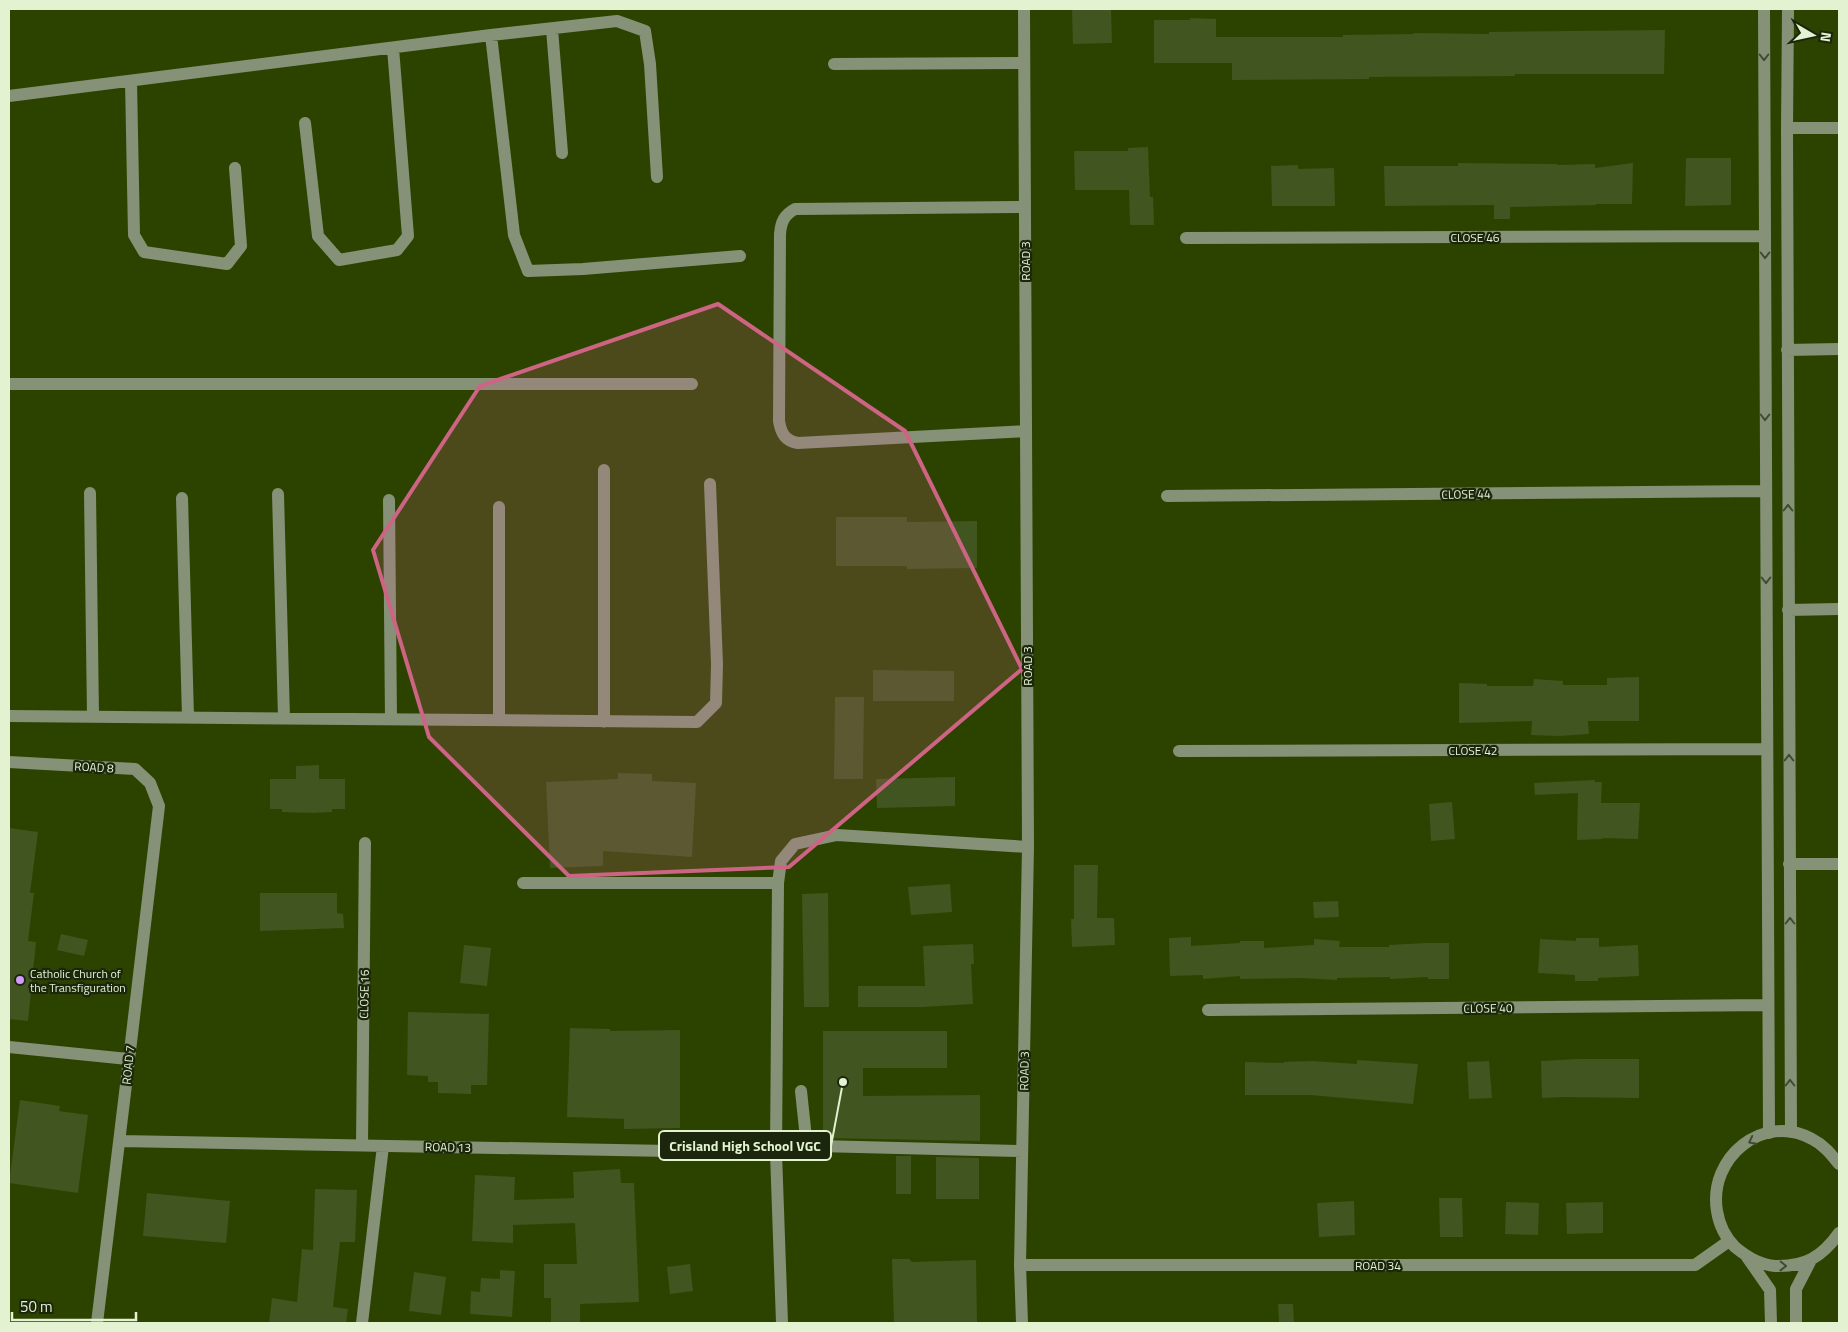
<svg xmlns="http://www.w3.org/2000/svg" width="1848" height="1332" viewBox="0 0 1848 1332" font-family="'Titillium Web',sans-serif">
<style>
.building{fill:#40551f}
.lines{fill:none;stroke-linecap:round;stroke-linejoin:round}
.minor{stroke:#859277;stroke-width:12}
.oneway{stroke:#404c31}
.marked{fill:#ce6484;fill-opacity:0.2;stroke:#ce6484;stroke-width:4;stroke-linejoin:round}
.poi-dot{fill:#d09dfe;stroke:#1b260c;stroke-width:2}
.labels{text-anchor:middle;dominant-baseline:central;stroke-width:4.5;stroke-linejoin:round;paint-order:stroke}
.street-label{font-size:12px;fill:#e3f2d1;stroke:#1b260c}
.poi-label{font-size:12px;fill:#e3f2d1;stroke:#1b260c;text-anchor:start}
.leader{fill:none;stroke:#e3f2d1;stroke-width:2}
.callout-dot{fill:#e3f2d1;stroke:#1b260c;stroke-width:2}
.callout{fill:#1b260c;stroke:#e3f2d1;stroke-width:2}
.callout-label{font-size:14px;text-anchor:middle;font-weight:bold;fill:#e3f2d1}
</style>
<rect width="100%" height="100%" fill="#2c4300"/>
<!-- building -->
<path class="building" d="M 1072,9 L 1111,9 L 1112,43 L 1073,44 Z
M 1190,18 L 1216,19 L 1216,37 L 1343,37 L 1343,35 L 1414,34 L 1414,33 L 1489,34 L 1489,32 L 1665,30 L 1664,74 L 1515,74 L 1515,76 L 1369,77 L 1369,79 L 1232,80 L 1232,63 L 1154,63 L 1154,20 L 1190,20 Z
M 1148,147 L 1150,197 L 1153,197 L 1154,225 L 1130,225 L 1129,190 L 1075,190 L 1074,151 L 1128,151 L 1128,148 Z
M 1686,158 L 1731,158 L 1731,205 L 1685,206 Z
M 1458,163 L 1557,164 L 1557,165 L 1595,164 L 1595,168 L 1633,163 L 1632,204 L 1596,204 L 1596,205 L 1510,207 L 1510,219 L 1494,219 L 1494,205 L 1385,206 L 1384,166 L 1458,166 Z
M 1298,165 L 1298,169 L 1334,168 L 1335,206 L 1272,206 L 1271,166 Z
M 836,517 L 907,517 L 907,522 L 977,521 L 977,568 L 907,569 L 907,566 L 836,566 Z
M 873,670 L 954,671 L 954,701 L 873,701 Z
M 1639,677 L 1639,721 L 1588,721 L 1589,734 L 1558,736 L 1531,735 L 1532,721 L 1459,723 L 1459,683 L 1487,684 L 1487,686 L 1533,686 L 1534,679 L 1563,681 L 1563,685 L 1607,685 L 1607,678 Z
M 835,697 L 864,697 L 863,779 L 834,779 Z
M 319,765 L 319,779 L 345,779 L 345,809 L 332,809 L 332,812 L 313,813 L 282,812 L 282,809 L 270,809 L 270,779 L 296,779 L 296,766 Z
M 618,773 L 652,774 L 652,781 L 696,783 L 692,857 L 603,851 L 603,866 L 550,868 L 546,782 L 618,779 Z
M 955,777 L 955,806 L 877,808 L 876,779 Z
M 1595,780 L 1595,782 L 1602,782 L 1601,803 L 1640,803 L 1638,839 L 1602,838 L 1602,839 L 1577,840 L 1578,793 L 1535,795 L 1534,783 Z
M 1452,802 L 1455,839 L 1431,841 L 1429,804 Z
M 9,828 L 38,832 L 30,893 L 34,893 L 28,941 L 36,942 L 28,1021 L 9,1019 Z
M 1074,865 L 1098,865 L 1097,918 L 1114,918 L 1115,945 L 1072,947 L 1071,919 L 1074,919 Z
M 950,884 L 952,912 L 911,915 L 908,887 Z
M 260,893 L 337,893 L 337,913 L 343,914 L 344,928 L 260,931 Z
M 828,893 L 829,1007 L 804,1007 L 802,894 Z
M 1338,901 L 1339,917 L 1314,918 L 1313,902 Z
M 61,934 L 88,940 L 84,956 L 57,950 Z
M 1191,937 L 1191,946 L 1240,943 L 1240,941 L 1264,941 L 1264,948 L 1314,945 L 1314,939 L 1340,941 L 1339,947 L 1389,947 L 1389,945 L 1427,943 L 1449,943 L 1449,979 L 1428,979 L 1428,977 L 1390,979 L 1390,977 L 1337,978 L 1337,980 L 1301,978 L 1240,979 L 1240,976 L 1203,979 L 1203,975 L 1170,976 L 1169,938 Z
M 1576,938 L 1599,938 L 1599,947 L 1638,945 L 1639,976 L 1598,978 L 1598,981 L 1575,981 L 1575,975 L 1538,973 L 1540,939 L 1576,941 Z
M 973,944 L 974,964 L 971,964 L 973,1004 L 923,1007 L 858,1007 L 858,986 L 925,986 L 923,946 Z
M 464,945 L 491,948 L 487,986 L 460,983 Z
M 408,1012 L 489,1014 L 487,1085 L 471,1085 L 471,1094 L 438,1093 L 438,1082 L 428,1082 L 428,1076 L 407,1075 Z
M 570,1028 L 610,1029 L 610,1031 L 680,1030 L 680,1128 L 624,1129 L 624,1119 L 567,1117 Z
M 823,1031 L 947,1031 L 947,1068 L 863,1068 L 863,1096 L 980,1095 L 980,1141 L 823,1138 Z
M 1578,1059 L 1639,1059 L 1639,1098 L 1565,1097 L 1542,1098 L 1541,1061 Z
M 1357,1060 L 1418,1064 L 1413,1104 L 1310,1095 L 1245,1095 L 1245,1062 L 1284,1063 L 1284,1062 L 1312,1061 L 1357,1064 Z
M 1489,1061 L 1492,1098 L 1469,1099 L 1467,1062 Z
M 20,1100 L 60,1106 L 59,1111 L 88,1115 L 78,1193 L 9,1183 Z
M 896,1156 L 911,1156 L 911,1194 L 896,1194 Z
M 936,1157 L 979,1158 L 979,1199 L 936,1199 Z
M 620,1169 L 621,1183 L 634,1183 L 639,1302 L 580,1304 L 580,1323 L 551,1323 L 551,1298 L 544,1298 L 544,1264 L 577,1264 L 575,1223 L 513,1225 L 513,1243 L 472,1241 L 475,1175 L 515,1177 L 514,1200 L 574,1198 L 573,1172 Z
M 315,1189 L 357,1190 L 355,1242 L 340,1242 L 333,1307 L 348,1309 L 346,1323 L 269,1323 L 272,1298 L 297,1302 L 302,1249 L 313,1250 Z
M 147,1193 L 230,1201 L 226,1243 L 143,1236 Z
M 1439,1198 L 1462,1198 L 1463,1237 L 1440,1237 Z
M 1354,1201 L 1355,1235 L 1319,1237 L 1317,1203 Z
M 1506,1202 L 1539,1203 L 1538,1235 L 1505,1234 Z
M 1603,1202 L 1603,1233 L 1567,1234 L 1566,1203 Z
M 892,1259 L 909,1259 L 912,1262 L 976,1260 L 977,1323 L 894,1323 Z
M 690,1264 L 693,1291 L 670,1294 L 667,1267 Z
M 500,1270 L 515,1271 L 512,1317 L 470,1314 L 471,1291 L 480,1292 L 481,1278 L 500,1279 Z
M 414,1272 L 446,1277 L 441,1315 L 409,1311 Z
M 1278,1304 L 1293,1304 L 1294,1322 L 1279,1323 Z"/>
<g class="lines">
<!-- minor -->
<path class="minor" d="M 1764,9 L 1769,1133
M 1788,9 L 1787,128 L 1791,1132
M 552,29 L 562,153
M 491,35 L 514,235 L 528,271 L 583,269 L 740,256
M 834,64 L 1024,63
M 131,81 L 134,235 L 144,252 L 227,264 L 241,246 L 235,168
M 9,96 L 491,35 L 617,21 L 645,31 L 650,64 L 657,177
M 305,123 L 318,236 L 339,260 L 397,250 L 408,236 L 393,48
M 1787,128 L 1839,128
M 1025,207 L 795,209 C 784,215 781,222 780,234 L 779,421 C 781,433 785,441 798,443 L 1026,431
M 1186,238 L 1764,236
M 1787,350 L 1839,349
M 9,384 L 692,384
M 604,470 L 604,722
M 90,493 L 93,716
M 278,494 L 284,718
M 1167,496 L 1766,491
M 182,498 L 188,717
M 389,500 L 391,719
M 1788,610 L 1839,609
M 9,716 L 697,722 L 716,703 L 717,664 L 710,484
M 499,720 L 499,507
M 1179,751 L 1767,749
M 9,762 L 135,769 L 150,783 L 159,806 C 138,978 119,1151 97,1323
M 1789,864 L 1839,864
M 523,883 L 778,883
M 1208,1010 L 1768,1005
M 9,1047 L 128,1059
M 801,1091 L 806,1138 L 808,1142 L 818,1146 L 1022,1151
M 120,1141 L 776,1153
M 362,1145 L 365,843
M 1839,1164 C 1831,1154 1824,1145 1812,1139 C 1763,1112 1708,1158 1717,1211 C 1719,1224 1725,1237 1735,1247 C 1747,1257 1760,1265 1775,1266 C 1805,1267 1822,1257 1839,1233
M 1747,1257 L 1770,1290 L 1771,1323
M 1020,1265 L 1695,1265 L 1729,1241
M 362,1323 L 383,1146
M 782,1323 L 776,1153 L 778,883 L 781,861 L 795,844 L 837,835 L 1028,847
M 1022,1323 L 1020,1265 L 1028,847 L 1024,9
M 1796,1323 L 1796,1289 L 1811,1260"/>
</g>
<!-- one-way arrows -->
<defs><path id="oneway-chevron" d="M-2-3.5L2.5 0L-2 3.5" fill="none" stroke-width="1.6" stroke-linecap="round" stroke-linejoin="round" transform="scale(1.25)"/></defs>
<g class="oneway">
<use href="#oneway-chevron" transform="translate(1764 57) rotate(90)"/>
<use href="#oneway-chevron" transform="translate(1765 255) rotate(90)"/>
<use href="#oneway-chevron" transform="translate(1765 417) rotate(90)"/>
<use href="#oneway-chevron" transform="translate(1788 508) rotate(-90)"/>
<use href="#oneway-chevron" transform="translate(1766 580) rotate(90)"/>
<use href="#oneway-chevron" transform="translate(1789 758) rotate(-90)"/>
<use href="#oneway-chevron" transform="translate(1790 921) rotate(-90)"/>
<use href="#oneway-chevron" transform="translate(1790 1083) rotate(-90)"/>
<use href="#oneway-chevron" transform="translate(1752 1141) rotate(153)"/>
<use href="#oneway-chevron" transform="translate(1783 1266) rotate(1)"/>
</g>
<!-- marked area -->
<path class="marked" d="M 718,304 L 905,431 L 1022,669 L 789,867 L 569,876 L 429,737 L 373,550 L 480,386 Z"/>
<!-- markers -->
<circle class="poi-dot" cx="20" cy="980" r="5"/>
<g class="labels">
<!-- street labels -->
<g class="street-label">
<text x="1475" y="237">CLOSE 46</text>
<text transform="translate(1025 261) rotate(-90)">ROAD 3</text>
<text transform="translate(1466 494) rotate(-1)">CLOSE 44</text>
<text transform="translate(1027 666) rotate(-90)">ROAD 3</text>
<text x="1473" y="750">CLOSE 42</text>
<text transform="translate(94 767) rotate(3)">ROAD 8</text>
<text transform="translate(364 994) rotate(-89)">CLOSE 16</text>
<text transform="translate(1488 1008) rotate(-1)">CLOSE 40</text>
<text transform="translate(128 1065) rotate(-84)">ROAD 7</text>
<text transform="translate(1024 1071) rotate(-89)">ROAD 3</text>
<text transform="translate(448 1147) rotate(1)">ROAD 13</text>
<text x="1378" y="1265">ROAD 34</text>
</g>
<!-- poi labels -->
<g class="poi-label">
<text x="30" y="973">Catholic Church of<tspan x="30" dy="14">the Transfiguration</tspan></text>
</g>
</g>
<!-- callouts -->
<path class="leader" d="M843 1082L831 1146"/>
<circle class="callout-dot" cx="843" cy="1082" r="5"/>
<rect class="callout" x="659" y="1131" width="172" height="29" rx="5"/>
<g class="callout-label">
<text x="745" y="1151">Crisland High School VGC</text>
</g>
<!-- border -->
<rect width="1848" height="1332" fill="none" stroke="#e3f2d1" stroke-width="20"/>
<!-- north arrow -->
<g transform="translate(1813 35) rotate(99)" stroke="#1b260c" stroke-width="4" paint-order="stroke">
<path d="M0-4L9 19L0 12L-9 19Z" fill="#e3f2d1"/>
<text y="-8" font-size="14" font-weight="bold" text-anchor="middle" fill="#e3f2d1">N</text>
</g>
<!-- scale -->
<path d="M12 1312v8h124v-8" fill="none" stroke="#e3f2d1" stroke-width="2.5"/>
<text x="20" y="1312" font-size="15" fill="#e3f2d1" stroke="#1b260c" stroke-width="4" paint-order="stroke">50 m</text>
</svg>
